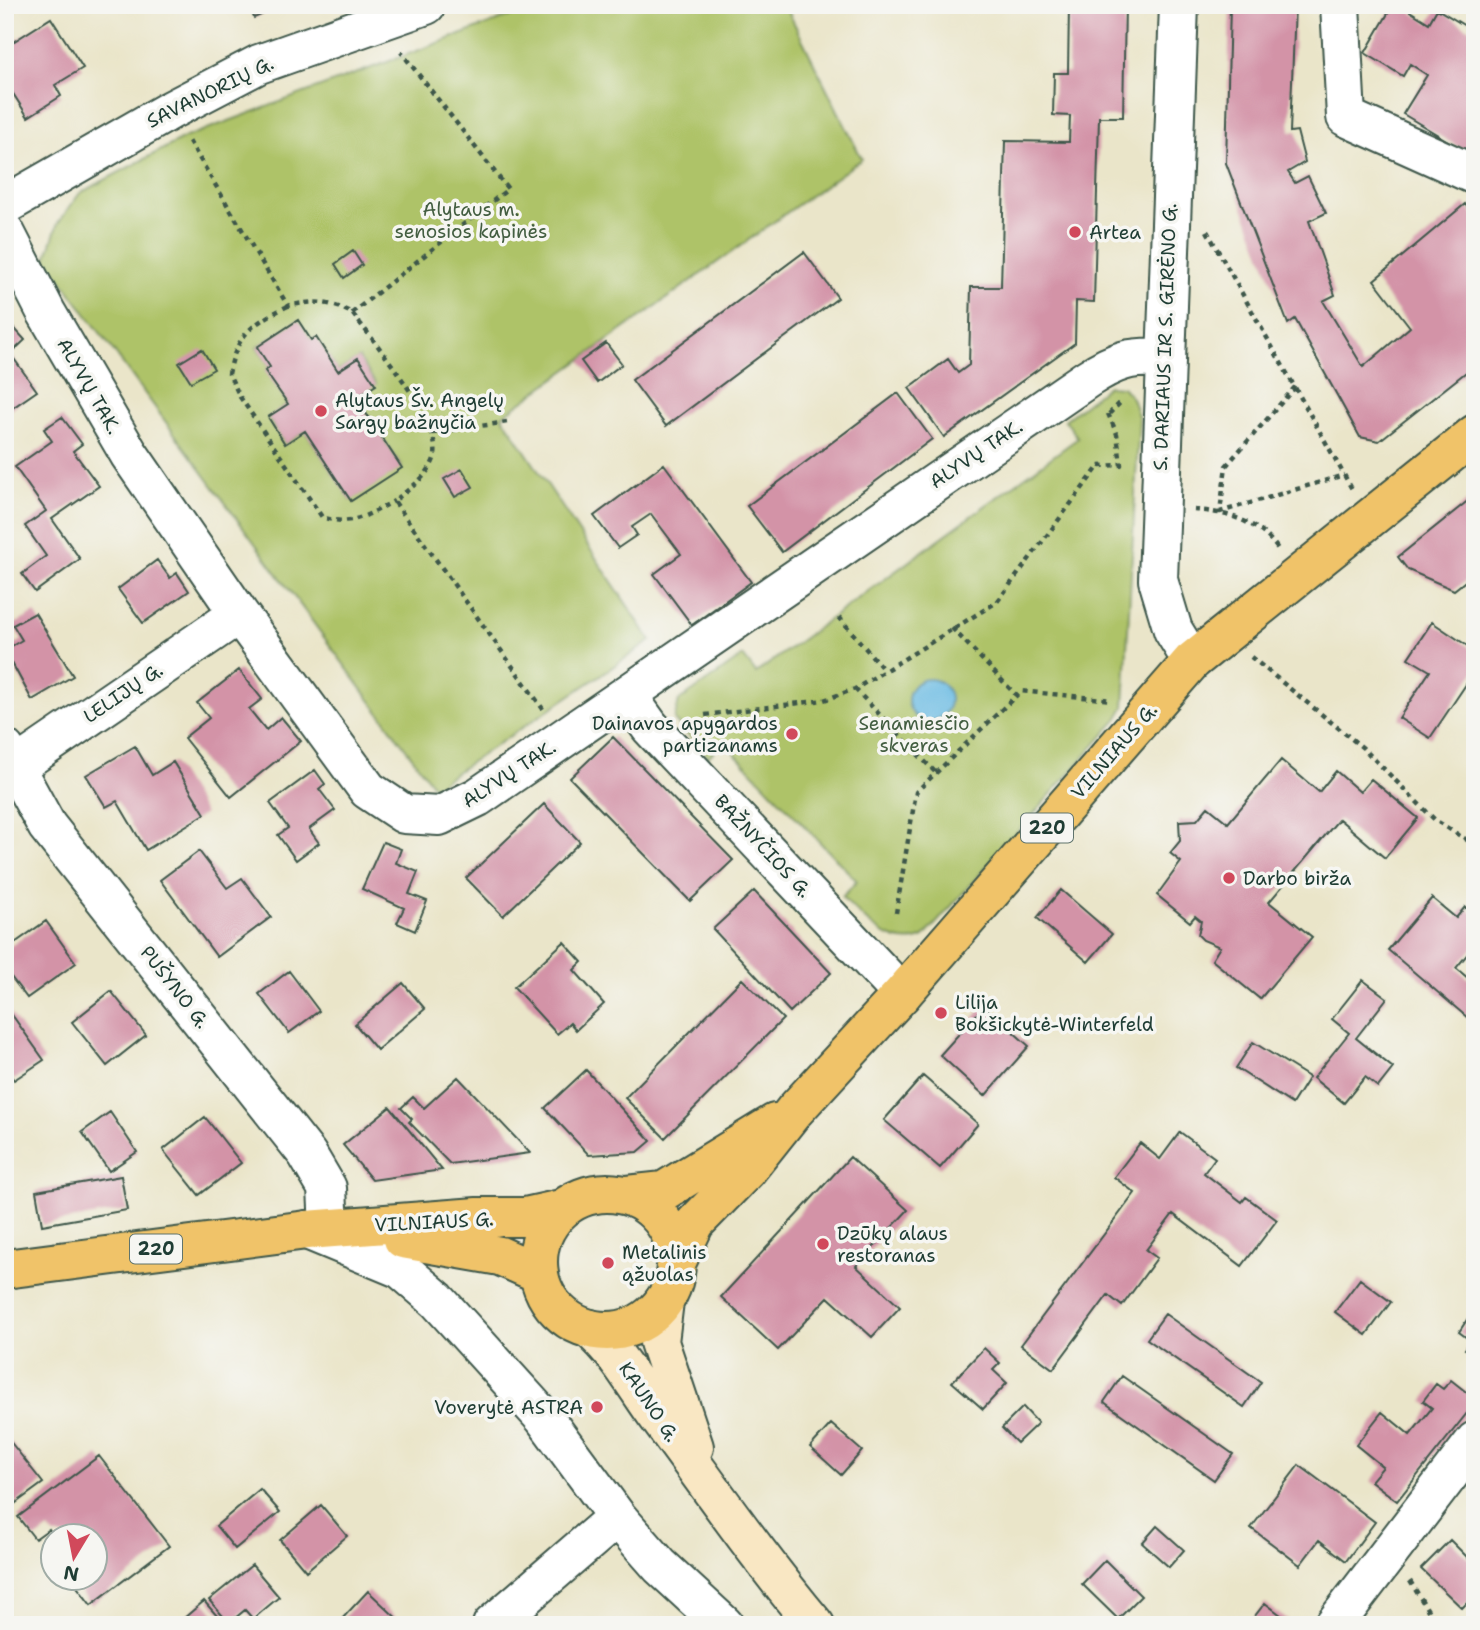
<svg xmlns="http://www.w3.org/2000/svg" width="1480" height="1630" viewBox="0 0 1480 1630" font-family="'Shantell Sans',sans-serif">
<style>
.green{fill:#aec367;stroke:#66804e;stroke-width:2;fill-rule:evenodd}
.water{fill:#67bae3;stroke:#437c8c;stroke-width:2}
.building{fill:#d393a7}
.lines{fill:none;stroke-linecap:round;stroke-linejoin:round}
.street-casing{stroke:#3d564a;stroke-width:42}
.secondary-casing{stroke:#3d564a;stroke-width:42}
.primary-casing{stroke:#3d564a;stroke-width:42}
.path{stroke:#3d564a;stroke-width:4.5;stroke-dasharray:5 5;stroke-linecap:butt}
.street{stroke:#fff;stroke-width:38}
.secondary{stroke:#f9e7c3;stroke-width:38}
.primary{stroke:#f0c369;stroke-width:38}
.poi-dot{fill:#d1495b;stroke:#f6f6f2;stroke-width:2.5}
.labels{text-anchor:middle;dominant-baseline:central;stroke-width:7;stroke-linejoin:round;paint-order:stroke}
.shield{fill:#f6f6f2;stroke:#60746d;stroke-width:2}
.shield-label{font-size:18px;font-weight:bold;fill:#1f3d34}
.street-label{font-size:19px;fill:#1f3d34;stroke:#f6f6f2}
.park-label{font-size:19px;fill:#435e41;stroke:#f6f6f2}
.poi-label{font-size:19px;fill:#1f3d34;stroke:#f6f6f2;text-anchor:start}
</style>
<rect width="100%" height="100%" fill="#f6f6f2"/>
<filter id="ink" filterUnits="userSpaceOnUse"><feTurbulence type="fractalNoise" baseFrequency=".0143" numOctaves="2"/><feDisplacementMap in="SourceGraphic" scale="14" xChannelSelector="R" yChannelSelector="G"/><feConvolveMatrix kernelMatrix="1 2 1 2 8 2 1 2 1" color-interpolation-filters="sRGB"/></filter>
<filter id="wash" filterUnits="userSpaceOnUse"><feTurbulence type="fractalNoise" baseFrequency=".00686" numOctaves="4" result="noise"/><feDisplacementMap in="SourceGraphic" scale="28" xChannelSelector="R" yChannelSelector="G"/><feGaussianBlur stdDeviation="1.57" result="paint"/><feColorMatrix in="noise" values="0 0 0 0 0 0 0 0 0 0 0 0 0 0 0 0 0 1.4 0 .05"/><feComposite in="paint" operator="in"/></filter>
<g filter="url(#wash)">
<rect width="100%" height="100%" fill="#eae5c9"/>
<!-- green -->
<path class="green" d="M 540,5 L 785,5 L 862,159 L 502,416 L 651,641 L 434,787 L 46,259 L 58,223 L 80,193 L 186,137 ZM 298,321 L 311,340 L 316,338 L 338,371 L 359,358 L 376,384 L 356,398 L 402,467 L 351,500 L 305,431 L 285,444 L 268,418 L 288,404 L 266,371 L 270,367 L 257,347 Z
M 1108,386 L 1122,387 L 1132,398 L 1139,419 L 1124,707 L 1116,721 L 924,937 C 892,952 862,917 842,897 L 857,881 L 724,742 L 708,757 L 674,720 L 679,701 L 743,656 L 756,673 L 1078,438 L 1065,420 Z"/>
<!-- water -->
<path class="water" d="M908 700a21 21 0 1 1 42 0a21 21 0 1 1-42 0Z"/>
<g id="blocks">
<!-- building -->
<path class="building" d="M 249,5 L 285,5 L 254,18 Z
M 1069,5 L 1125,5 L 1123,117 L 1099,117 L 1094,302 L 1076,301 L 1075,343 L 944,437 L 909,388 L 948,359 L 958,373 L 969,365 L 971,287 L 1001,287 L 1005,141 L 1069,142 L 1070,116 L 1053,115 L 1054,73 L 1068,73 Z
M 1230,5 L 1295,5 L 1290,132 L 1297,131 L 1305,162 L 1288,172 L 1295,183 L 1308,176 L 1326,213 L 1309,221 L 1335,295 L 1323,301 L 1363,367 L 1410,327 L 1374,280 L 1465,204 L 1475,216 L 1475,365 L 1379,441 L 1360,437 L 1295,319 L 1288,324 L 1226,163 Z
M 1393,5 L 1400,5 L 1429,23 L 1437,9 L 1475,32 L 1475,157 L 1403,114 L 1427,75 L 1410,64 L 1403,76 L 1365,53 Z
M 51,18 L 83,68 L 55,85 L 61,96 L 28,117 L 5,81 L 5,47 Z
M 353,251 L 362,265 L 344,278 L 335,264 Z
M 804,252 L 838,298 L 666,426 L 632,380 Z
M 5,318 L 25,340 L 8,356 L 5,353 Z
M 298,320 L 311,340 L 316,337 L 338,371 L 358,358 L 376,385 L 356,398 L 402,468 L 351,501 L 305,431 L 285,444 L 268,417 L 288,404 L 265,371 L 270,367 L 257,347 Z
M 606,343 L 622,364 L 597,383 L 581,361 Z
M 202,349 L 214,369 L 191,382 L 179,363 Z
M 12,356 L 37,391 L 5,413 L 5,361 Z
M 898,393 L 932,439 L 782,552 L 747,506 Z
M 62,417 L 82,444 L 73,451 L 99,486 L 52,519 L 80,559 L 35,592 L 22,574 L 46,556 L 25,526 L 46,511 L 15,467 L 52,441 L 44,429 Z
M 664,464 L 751,582 L 692,625 L 654,574 L 681,554 L 651,514 L 632,527 L 637,535 L 618,548 L 594,516 Z
M 462,469 L 473,487 L 455,497 L 444,479 Z
M 1475,495 L 1475,588 L 1468,579 L 1454,590 L 1408,570 L 1398,557 Z
M 157,560 L 170,578 L 177,573 L 189,591 L 143,623 L 118,589 Z
M 35,613 L 73,676 L 32,700 L 5,650 L 22,640 L 13,625 Z
M 1432,622 L 1475,651 L 1475,671 L 1430,738 L 1399,718 L 1430,671 L 1408,658 Z
M 239,670 L 262,699 L 249,709 L 266,730 L 281,717 L 301,741 L 231,797 L 184,738 L 209,718 L 197,703 Z
M 613,737 L 733,860 L 690,901 L 570,778 Z
M 135,746 L 152,775 L 173,762 L 205,814 L 146,850 L 117,801 L 106,807 L 86,775 Z
M 1281,760 L 1319,792 L 1336,771 L 1360,792 L 1371,779 L 1418,818 L 1385,858 L 1339,819 L 1269,902 L 1312,937 L 1260,999 L 1212,960 L 1220,947 L 1203,940 L 1198,935 L 1201,921 L 1195,916 L 1190,922 L 1157,895 L 1181,862 L 1170,853 L 1180,841 L 1179,821 L 1197,820 L 1208,807 L 1228,823 Z
M 315,770 L 325,784 L 319,789 L 335,810 L 309,829 L 319,843 L 296,860 L 278,835 L 288,828 L 270,803 Z
M 544,804 L 580,842 L 503,916 L 466,878 Z
M 383,842 L 401,849 L 396,863 L 418,872 L 409,894 L 427,901 L 415,931 L 397,923 L 404,908 L 362,889 Z
M 199,851 L 227,888 L 242,878 L 271,917 L 217,957 L 160,880 Z
M 1061,890 L 1112,934 L 1088,962 L 1037,918 Z
M 754,891 L 831,973 L 790,1012 L 713,929 Z
M 1432,898 L 1456,918 L 1465,907 L 1475,915 L 1475,945 L 1456,968 L 1475,984 L 1475,1024 L 1388,950 Z
M 46,921 L 76,963 L 27,998 L 5,969 L 5,950 Z
M 564,942 L 582,962 L 574,970 L 604,1004 L 576,1030 L 570,1023 L 557,1034 L 514,987 Z
M 289,971 L 319,1011 L 289,1033 L 259,994 Z
M 742,979 L 783,1019 L 665,1138 L 625,1098 Z
M 1363,980 L 1387,998 L 1356,1038 L 1393,1068 L 1378,1087 L 1365,1077 L 1344,1103 L 1313,1078 L 1349,1033 L 1332,1019 Z
M 403,983 L 425,1009 L 377,1050 L 355,1024 Z
M 111,991 L 146,1035 L 107,1066 L 72,1022 Z
M 5,1005 L 44,1060 L 14,1080 L 5,1068 Z
M 984,1006 L 1029,1046 L 985,1096 L 940,1055 Z
M 1253,1042 L 1309,1077 L 1292,1104 L 1236,1068 Z
M 586,1070 L 651,1141 L 638,1152 L 589,1155 L 545,1108 Z
M 923,1076 L 978,1124 L 940,1168 L 884,1120 Z
M 458,1077 L 530,1153 L 450,1164 L 409,1122 L 412,1119 L 401,1108 L 413,1097 L 424,1108 Z
M 390,1107 L 442,1170 L 372,1180 L 343,1145 Z
M 110,1112 L 137,1152 L 109,1171 L 82,1132 Z
M 205,1117 L 241,1163 L 199,1195 L 163,1150 Z
M 1180,1132 L 1215,1158 L 1204,1173 L 1242,1202 L 1246,1197 L 1277,1220 L 1242,1266 L 1173,1214 L 1146,1250 L 1157,1258 L 1122,1306 L 1108,1295 L 1053,1369 L 1021,1345 L 1135,1193 L 1114,1177 L 1140,1143 L 1160,1159 Z
M 850,1157 L 908,1210 L 856,1266 L 900,1307 L 872,1337 L 828,1297 L 778,1350 L 721,1297 Z
M 121,1176 L 127,1210 L 42,1225 L 36,1191 Z
M 1360,1279 L 1391,1302 L 1366,1335 L 1335,1312 Z
M 1472,1312 L 1475,1314 L 1475,1355 L 1465,1349 L 1471,1341 L 1459,1332 Z
M 1165,1314 L 1261,1382 L 1244,1407 L 1147,1339 Z
M 984,1348 L 1000,1363 L 993,1370 L 1007,1383 L 983,1409 L 952,1382 Z
M 1122,1376 L 1233,1454 L 1214,1480 L 1104,1402 Z
M 1451,1380 L 1475,1399 L 1475,1403 L 1397,1501 L 1371,1481 L 1383,1467 L 1356,1445 L 1382,1412 L 1410,1435 L 1432,1408 L 1423,1401 L 1436,1384 L 1443,1389 Z
M 1023,1407 L 1038,1423 L 1017,1443 L 1002,1428 Z
M 831,1424 L 862,1451 L 841,1475 L 810,1447 Z
M 5,1435 L 43,1483 L 5,1511 Z
M 99,1456 L 169,1546 L 91,1605 L 72,1580 L 94,1578 L 94,1536 L 53,1536 L 49,1529 L 35,1539 L 18,1517 Z
M 1299,1465 L 1375,1522 L 1346,1561 L 1319,1540 L 1300,1565 L 1251,1528 Z
M 260,1489 L 280,1512 L 235,1549 L 216,1526 Z
M 321,1505 L 347,1536 L 306,1571 L 280,1540 Z
M 1157,1526 L 1184,1550 L 1169,1567 L 1142,1543 Z
M 1450,1540 L 1475,1565 L 1475,1595 L 1462,1608 L 1421,1569 Z
M 1105,1560 L 1141,1596 L 1118,1619 L 1082,1584 Z
M 252,1565 L 279,1597 L 253,1619 L 245,1610 L 229,1623 L 209,1600 Z
M 368,1591 L 404,1625 L 344,1625 L 340,1621 Z
M 204,1601 L 225,1625 L 176,1625 Z
M 1265,1603 L 1294,1625 L 1248,1625 Z"/>
</g>
</g>
<g filter="url(#ink)">
<use href="#blocks" fill-opacity="0" stroke="#3d564a" stroke-width="2"/>
<g class="lines">
<!-- street casing -->
<g class="street-casing">
<path id="street" d="M 1179,5 L 1158,580 L 1173,630 L 1192,661
M 1340,5 L 1346,117 L 1475,175
M 5,205 L 169,111 L 259,64 L 426,5
M 5,232 L 46,312 L 129,454 L 239,614 L 368,790 L 404,814 L 439,816 L 478,797 L 1087,379 C 1116,360 1130,356 1165,358
M 627,695 L 650,727 L 902,994
M 5,749 L 47,826 L 307,1154 L 327,1188 L 329,1228
M 5,767 L 14,768 L 239,614
M 307,1230 L 401,1269 L 437,1300 L 544,1418 L 617,1517 L 660,1566 L 724,1625
M 492,1625 L 617,1517
M 1334,1625 L 1475,1441"/>
</g>
<!-- secondary casing -->
<g class="secondary-casing">
<path id="secondary" d="M 664,1301 L 659,1342 L 694,1447
M 590,1329 C 619,1354 635,1386 658,1417 C 710,1487 759,1558 815,1625"/>
</g>
<!-- primary casing -->
<g class="primary-casing">
<path id="primary" d="M538 1262a69 69 0 1 1 138 0a69 69 0 1 1-138 0Z
M 627,1195 L 664,1191 L 775,1123
M 403,1239 L 500,1256 L 538,1273
M 677,1261 L 695,1223 L 747,1170 L 794,1111 L 902,994 L 1192,661 L 1475,434
M 5,1269 L 307,1230 L 477,1217 L 525,1217 L 561,1209"/>
</g>
<!-- path -->
<path class="path" d="M 189,141 L 288,306 C 314,300 328,301 352,313 C 373,340 446,427 434,459 C 427,478 410,488 394,501 L 543,709
M 1207,231 L 1352,489
M 288,306 C 252,324 237,333 229,374 L 240,397 L 322,517 C 351,527 368,515 394,501
M 352,313 L 508,189 L 401,52
M 1295,387 L 1226,466 L 1220,512 L 1344,475
M 1109,414 L 1122,401
M 433,433 L 507,422
M 1194,510 C 1227,512 1258,521 1278,549
M 839,617 L 883,669
M 952,628 L 1016,695
M 1251,657 L 1363,748 L 1435,820 L 1475,845
M 855,689 L 936,773
M 705,715 L 824,700 L 855,689 L 997,602 L 1099,466 L 1121,465 L 1117,434 L 1106,409
M 896,913 L 916,792 L 1021,691 L 1112,700
M 1410,1581 L 1437,1625"/>
<!-- street -->
<use href="#street" class="street"/>
<!-- secondary -->
<use href="#secondary" class="secondary"/>
<!-- primary -->
<use href="#primary" class="primary"/>
</g>
</g>
<!-- markers -->
<g class="poi-dot">
<circle cx="1075" cy="232" r="7"/>
<circle cx="321" cy="411" r="7"/>
<circle cx="792" cy="734" r="7"/>
<circle cx="1229" cy="878" r="7"/>
<circle cx="941" cy="1013" r="7"/>
<circle cx="823" cy="1244" r="7"/>
<circle cx="608" cy="1263" r="7"/>
<circle cx="597" cy="1407" r="7"/>
</g>
<g class="labels">
<!-- shield labels -->
<g class="shield">
<rect x="1021" y="813.5" width="52" height="29" rx="5"/>
<rect x="130" y="1234.5" width="52" height="29" rx="5"/>
</g>
<g class="shield-label">
<text x="1047" y="828">220</text>
<text x="156" y="1249">220</text>
</g>
<!-- street labels -->
<g class="street-label">
<text transform="translate(210 92) rotate(-26)">SAVANORIŲ G.</text>
<text transform="translate(1165 337) rotate(-88)">S. DARIAUS IR S. GIRĖNO G.</text>
<text transform="translate(89 386) rotate(60)">ALYVŲ TAK.</text>
<text transform="translate(976 454) rotate(-34)">ALYVŲ TAK.</text>
<text transform="translate(123 693) rotate(-34)">LELIJŲ G.</text>
<text transform="translate(1114 751) rotate(-49)">VILNIAUS G.</text>
<text transform="translate(509 774) rotate(-33)">ALYVŲ TAK.</text>
<text transform="translate(763 846) rotate(47)">BAŽNYČIOS G.</text>
<text transform="translate(175 987) rotate(52)">PUŠYNO G.</text>
<text transform="translate(434 1222) rotate(-3)">VILNIAUS G.</text>
<text transform="translate(649 1402) rotate(56)">KAUNO G.</text>
</g>
<!-- park labels -->
<g class="park-label">
<text x="471" y="209">Alytaus m.<tspan x="471" dy="22">senosios kapinės</tspan></text>
<text x="914" y="723">Senamiesčio<tspan x="914" dy="22">skveras</tspan></text>
</g>
<!-- poi labels -->
<g class="poi-label">
<text x="1089" y="232">Artea</text>
<text x="335" y="400">Alytaus Šv. Angelų<tspan x="335" dy="22">Sargų bažnyčia</tspan></text>
<text x="778" y="723" text-anchor="end">Dainavos apygardos<tspan x="778" dy="22">partizanams</tspan></text>
<text x="1243" y="878">Darbo birža</text>
<text x="955" y="1002">Lilija<tspan x="955" dy="22">Bokšickytė-Winterfeld</tspan></text>
<text x="837" y="1233">Dzūkų alaus<tspan x="837" dy="22">restoranas</tspan></text>
<text x="622" y="1252">Metalinis<tspan x="622" dy="22">ąžuolas</tspan></text>
<text x="583" y="1407" text-anchor="end">Voverytė ASTRA</text>
</g>
</g>
<!-- margin -->
<rect width="1480" height="1630" fill="none" stroke="#f6f6f2" stroke-width="28"/>
<!-- north arrow -->
<g transform="translate(74 1557) rotate(190)"><circle r="33" fill="#f6f6f2" stroke="#a0aca6" stroke-width="2"/>
<path d="M0-5L12 26L0 18L-12 26Z" fill="#d1495b"/>
<text y="-10" font-size="19" font-weight="bold" text-anchor="middle" fill="#1f3d34">N</text>
</g>
</svg>
